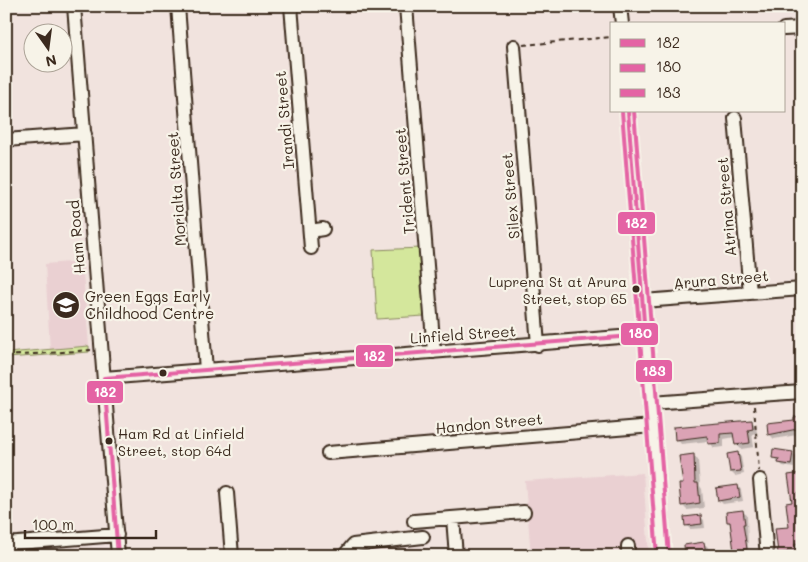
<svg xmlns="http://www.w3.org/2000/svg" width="808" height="562" viewBox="0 0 808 562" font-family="Mali,sans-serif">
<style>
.built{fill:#ead0d2}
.green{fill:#d4e79c;stroke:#88885d}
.shadow{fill:#0003}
.building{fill:#dba3b5;stroke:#3b2a1e}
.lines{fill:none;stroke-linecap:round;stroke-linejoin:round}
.minor-casing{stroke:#3b2a1e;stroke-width:16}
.path{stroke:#3b2a1e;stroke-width:2;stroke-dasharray:5 4;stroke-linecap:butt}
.minor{stroke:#f7f3e8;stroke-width:12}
.bus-1-casing{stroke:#f7f3e8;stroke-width:8}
.bus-2-casing{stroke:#f7f3e8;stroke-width:8}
.bus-3-casing{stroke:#f7f3e8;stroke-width:8}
.bus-1{stroke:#e463a4;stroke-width:4}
.bus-2{stroke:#e463a4;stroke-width:4}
.bus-3{stroke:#e463a4;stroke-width:4}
.bus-dot{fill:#3b2a1e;stroke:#f7f3e8;stroke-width:2}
.labels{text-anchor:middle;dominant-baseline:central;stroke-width:4.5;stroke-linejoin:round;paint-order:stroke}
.bus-label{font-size:14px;fill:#3b2a1e;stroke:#f7f3e8;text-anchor:end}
.street-label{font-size:15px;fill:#3b2a1e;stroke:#f7f3e8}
.poi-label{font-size:15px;fill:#3b2a1e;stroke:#f7f3e8;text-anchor:start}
.line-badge{stroke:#f7f3e8;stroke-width:2}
.badge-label{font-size:14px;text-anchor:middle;font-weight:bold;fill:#fff}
</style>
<rect width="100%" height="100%" fill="#f1e3de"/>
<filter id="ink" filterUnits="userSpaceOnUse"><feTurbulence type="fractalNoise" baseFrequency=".02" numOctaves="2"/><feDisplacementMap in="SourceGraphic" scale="10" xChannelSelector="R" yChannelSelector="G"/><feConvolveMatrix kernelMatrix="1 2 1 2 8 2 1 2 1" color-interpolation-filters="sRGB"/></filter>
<g filter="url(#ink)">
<!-- built -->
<path class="built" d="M 82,261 L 89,346 L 50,350 L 45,264 Z
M 643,473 L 649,556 L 531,556 L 525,481 Z"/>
<!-- green -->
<path class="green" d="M 421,248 L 424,316 L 377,319 L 373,250 Z
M 89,346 L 89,352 L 7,358 L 7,353 Z"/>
<!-- shadow -->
<path class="shadow" d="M 802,417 L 802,434 L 774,439 L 769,434 Z
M 751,421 L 756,426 L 757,433 L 752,434 L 754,447 L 741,449 L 736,444 L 735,437 L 724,439 L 724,447 L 714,448 L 709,441 L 681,444 L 677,439 Z
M 792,453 L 796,457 L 794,468 L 783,466 L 774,458 Z
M 738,454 L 741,457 L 744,474 L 735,476 L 731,472 Z
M 693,455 L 698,460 L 700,486 L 702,489 L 704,508 L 687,510 L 682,505 L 684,485 Z
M 802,475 L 802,548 L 799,548 L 800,556 L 782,556 L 779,553 L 790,528 L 793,503 Z
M 738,486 L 741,490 L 743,501 L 723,504 L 719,500 Z
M 743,512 L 747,515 L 748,556 L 736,556 L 732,525 L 728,522 Z
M 700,516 L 704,520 L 705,528 L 690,529 L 687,526 Z
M 704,544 L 708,547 L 709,556 L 687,556 L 686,546 Z
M 605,553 L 608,556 L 574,556 Z"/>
<!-- building -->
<path class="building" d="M 802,416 L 802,428 L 768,435 L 767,423 L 794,420 L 794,417 Z
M 752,420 L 753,429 L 748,430 L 750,443 L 735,445 L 733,433 L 720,434 L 720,443 L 708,444 L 707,436 L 675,440 L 674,427 Z
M 773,449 L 793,452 L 791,465 L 778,463 L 779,459 L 772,458 Z
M 738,452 L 741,471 L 730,472 L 727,454 Z
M 694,454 L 695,483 L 698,483 L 700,503 L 681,506 L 679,484 L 683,484 L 679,456 Z
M 802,473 L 802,491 L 798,492 L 802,543 L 795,544 L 796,551 L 778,553 L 775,528 L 789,527 L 786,503 L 792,502 L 788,475 Z
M 738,485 L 740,497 L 718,501 L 716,488 Z
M 743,510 L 745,524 L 743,524 L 747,549 L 734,551 L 730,522 L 727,522 L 726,512 Z
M 701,515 L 702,524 L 685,526 L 684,517 Z
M 704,542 L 706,553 L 685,555 L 684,545 Z"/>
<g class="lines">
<!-- minor casing -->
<g class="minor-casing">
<path id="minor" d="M 74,6 L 118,556
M 178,6 L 206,370
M 291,6 L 311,248
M 406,6 L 434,352
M 620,6 L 622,24
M 784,29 L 802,28
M 514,46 L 538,345
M 628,111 L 663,556
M 735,118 L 750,293
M 6,140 L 85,134
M 310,231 L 323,229
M 643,301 L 802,289
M 104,378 L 645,335
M 651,403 L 802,392
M 328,453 L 653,426
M 760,480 L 767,556
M 227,493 L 232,556
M 453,518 L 456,556
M 414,521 L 524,512
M 6,544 L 117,535
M 628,546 L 628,556
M 344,556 L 353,545 L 423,537"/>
</g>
<!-- path -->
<path class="path" d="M 523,45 L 612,37
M 6,356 L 91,350
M 754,406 L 759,471"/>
<!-- minor -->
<use href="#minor" class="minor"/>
<!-- bus-1 casing -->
<g class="bus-1-casing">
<path id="bus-1" d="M 628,111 L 645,335
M 104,378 L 645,335
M 104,378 L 118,556"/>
</g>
<!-- bus-2 casing -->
<g class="bus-2-casing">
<path id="bus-2" d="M 622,111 L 657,556"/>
</g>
<!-- bus-3 casing -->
<g class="bus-3-casing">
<path id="bus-3" d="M 634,111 L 669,556"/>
</g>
<!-- bus-1 -->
<use href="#bus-1" class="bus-1"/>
<!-- bus-2 -->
<use href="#bus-2" class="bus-2"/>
<!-- bus-3 -->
<use href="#bus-3" class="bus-3"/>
</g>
</g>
<!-- icons -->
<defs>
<g id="school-disc" transform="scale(1.4375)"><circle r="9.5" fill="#3b2a1e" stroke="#f7f3e8"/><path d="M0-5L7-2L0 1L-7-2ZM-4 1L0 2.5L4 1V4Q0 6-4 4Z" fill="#fff"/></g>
</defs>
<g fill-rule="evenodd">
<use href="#school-disc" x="66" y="305"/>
</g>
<!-- markers -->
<g class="bus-dot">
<circle cx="636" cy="289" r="4.5"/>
<circle cx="163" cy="373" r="4.5"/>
<circle cx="109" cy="441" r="4.5"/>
</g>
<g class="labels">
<!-- bus labels -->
<g class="bus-label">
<text x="627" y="281">Luprena St at Arura<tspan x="627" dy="17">Street, stop 65</tspan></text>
<text x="118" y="433" text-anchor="start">Ham Rd at Linfield<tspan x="118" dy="17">Street, stop 64d</tspan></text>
</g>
<!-- street labels -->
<g class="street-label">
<text transform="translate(284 120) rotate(-95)">Irandi Street</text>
<text transform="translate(404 181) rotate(-95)">Trident Street</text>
<text transform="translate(176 189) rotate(-94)">Morialta Street</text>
<text transform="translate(510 196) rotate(-95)">Silex Street</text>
<text transform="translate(726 207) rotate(-95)">Atrina Street</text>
<text transform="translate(76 237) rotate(-95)">Ham Road</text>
<text transform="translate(721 279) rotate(-5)">Arura Street</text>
<text transform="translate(463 334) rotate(-4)">Linfield Street</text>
<text transform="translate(489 423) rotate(-5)">Handon Street</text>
</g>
<!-- poi labels -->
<g class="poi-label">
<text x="85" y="296">Green Eggs Early<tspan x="85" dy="17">Childhood Centre</tspan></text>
</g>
</g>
<g class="line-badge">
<rect x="617" y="211" width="39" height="24" rx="5" fill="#e463a4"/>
<rect x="620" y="322" width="39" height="24" rx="5" fill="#e463a4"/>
<rect x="355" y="344" width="39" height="24" rx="5" fill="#e463a4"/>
<rect x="635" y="359" width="38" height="24" rx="5" fill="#e463a4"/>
<rect x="86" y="380" width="38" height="24" rx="5" fill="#e463a4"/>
</g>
<g class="badge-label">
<text x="636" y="228">182</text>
<text x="640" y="338">180</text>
<text x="374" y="361">182</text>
<text x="654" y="376">183</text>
<text x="105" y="397">182</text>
</g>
<!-- margin -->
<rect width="808" height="562" fill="none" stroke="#f7f3e8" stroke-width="25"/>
<rect x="12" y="12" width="783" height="537" fill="none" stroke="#3b2a1e" stroke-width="2" filter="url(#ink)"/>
<!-- legend -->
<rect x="610" y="22" width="175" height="90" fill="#f7f3e8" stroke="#aca397"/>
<rect x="620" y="39" width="25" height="8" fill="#e463a4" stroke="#aca397"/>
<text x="656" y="48" font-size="15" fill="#3b2a1e">182</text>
<rect x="620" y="64" width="25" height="8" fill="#e463a4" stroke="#aca397"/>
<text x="656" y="72" font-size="15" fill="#3b2a1e">180</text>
<rect x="620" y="89" width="25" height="8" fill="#e463a4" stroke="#aca397"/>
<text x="656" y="98" font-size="15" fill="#3b2a1e">183</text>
<!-- north arrow -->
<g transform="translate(48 48) rotate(166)"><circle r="24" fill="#f7f3e8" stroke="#aca397"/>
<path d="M0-4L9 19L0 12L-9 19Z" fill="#3b2a1e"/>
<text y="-8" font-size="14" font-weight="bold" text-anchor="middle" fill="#3b2a1e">N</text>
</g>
<!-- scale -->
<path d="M25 530v8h131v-8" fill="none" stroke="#3b2a1e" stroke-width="2.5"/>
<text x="32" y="530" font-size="15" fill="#3b2a1e" stroke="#f7f3e8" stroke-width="4" paint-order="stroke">100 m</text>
</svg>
